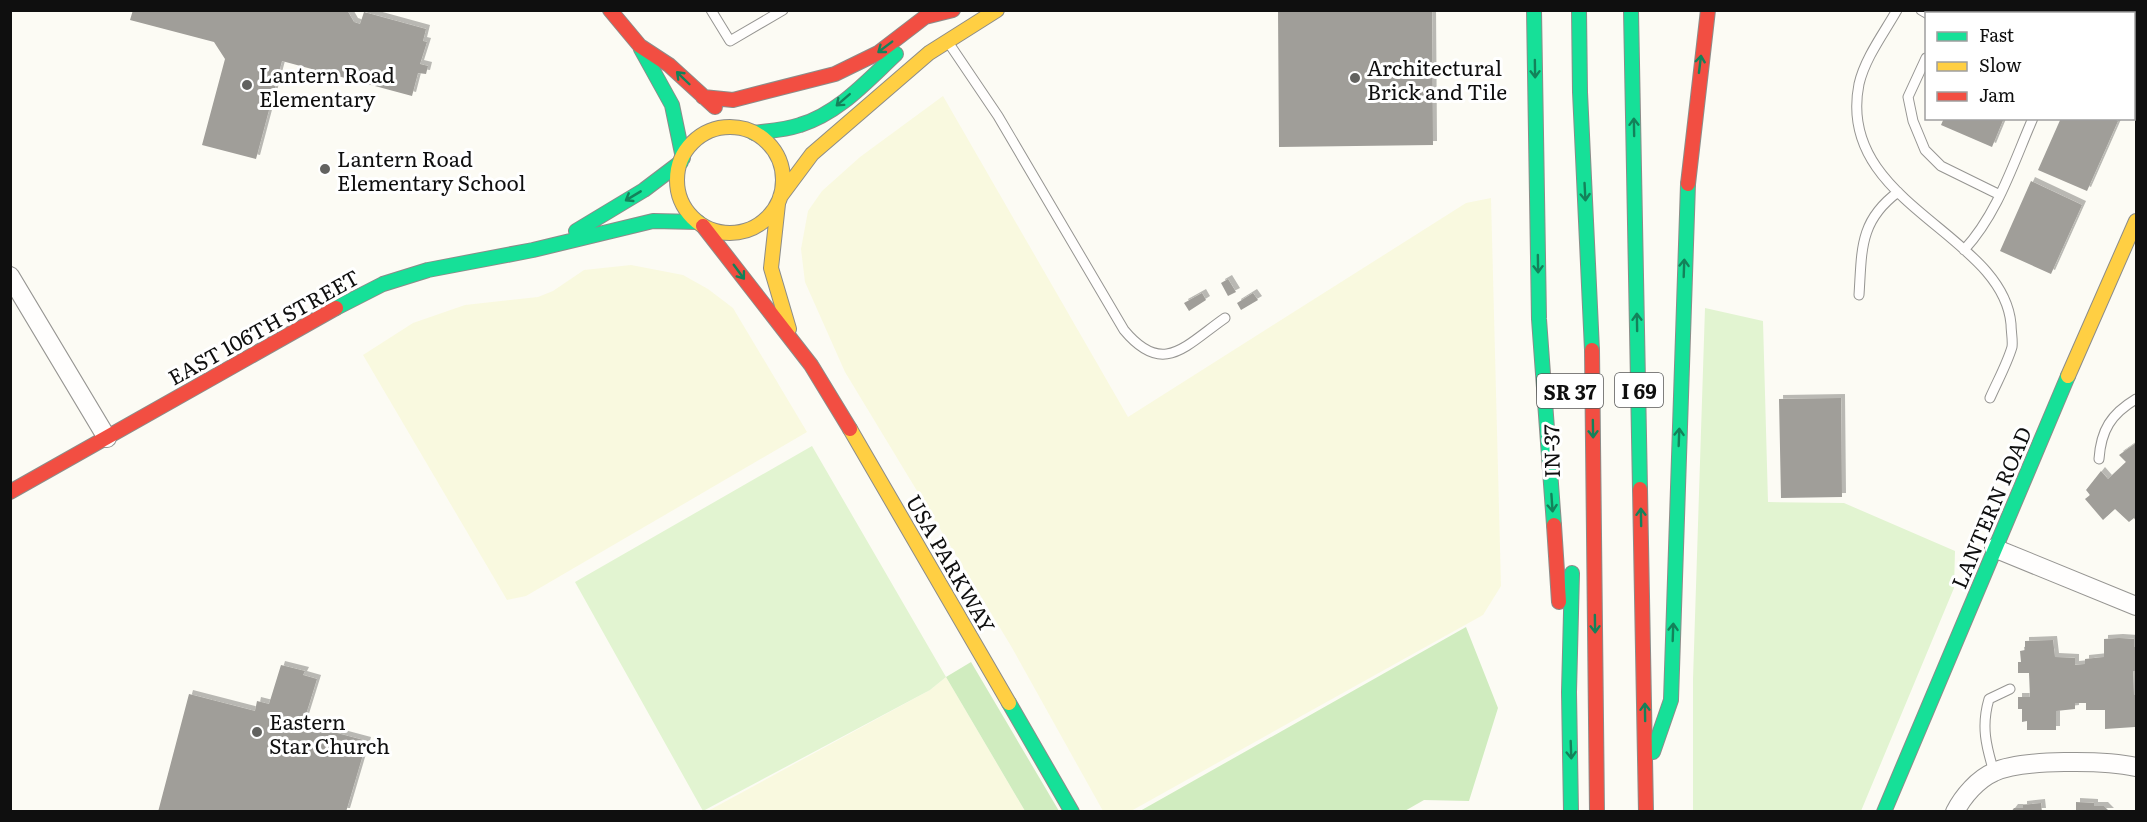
<svg xmlns="http://www.w3.org/2000/svg" width="2147" height="822" viewBox="0 0 2147 822" font-family="Literata,serif">
<style>
.farmland{fill:#f9f9df}
.green{fill:#e2f4d1}
.forest{fill:#d0ecbf}
.building{fill:#a09e99;filter:url(#shadow)}
.lines{fill:none;stroke-linecap:round;stroke-linejoin:round}
.lane-casing{stroke:#969592;stroke-width:11}
.street-casing{stroke:#969592;stroke-width:20}
.fast-casing{stroke:#8c8c89;stroke-width:16}
.slow-casing{stroke:#8c8c89;stroke-width:16}
.jam-casing{stroke:#8c8c89;stroke-width:16}
.lane{stroke:#fffefd;stroke-width:9}
.street{stroke:#fffefd;stroke-width:18}
.fast{stroke:#16e098;stroke-width:14}
.slow{stroke:#ffcf43;stroke-width:14}
.jam{stroke:#f24e42;stroke-width:14}
.oneway{stroke:#13825a}
.poi-dot{fill:#62625f;stroke:#fff;stroke-width:2}
.labels{text-anchor:middle;dominant-baseline:central;stroke-width:6;stroke-linejoin:round;paint-order:stroke}
.shield{fill:#fff;stroke:#575757;stroke-width:1.5}
.shield-label{font-size:20px;font-weight:bold;fill:#0f0f0f}
.poi-label{font-size:21px;fill:#0f0f0f;stroke:#fff;text-anchor:start}
.street-label{font-size:21px;fill:#0f0f0f;stroke:#fff}
</style>
<defs>
<filter id="shadow"><feDropShadow dx="4" dy="-4" stdDeviation="0" flood-color="#0004"/></filter>
</defs>
<rect width="100%" height="100%" fill="#fcfbf4"/>
<!-- farmland -->
<path class="farmland" d="M 943,96 L 1128,417 L 1466,203 L 1491,198 L 1501,586 L 1483,615 L 1131,811 L 1103,811 L 1011,646 L 845,372 L 805,282 L 801,249 L 808,211 L 822,191 L 860,157 Z
M 631,265 L 683,275 L 708,289 L 733,308 L 807,432 L 526,596 L 507,600 L 363,355 L 413,323 L 465,305 L 538,297 L 553,291 L 584,270 Z
M 946,677 L 1025,811 L 706,812 L 930,690 Z"/>
<!-- green -->
<path class="green" d="M 1705,308 L 1763,321 L 1768,502 L 1844,503 L 1955,551 L 1954,588 L 1861,811 L 1693,811 L 1693,679 Z
M 812,446 L 946,677 L 930,690 L 703,811 L 575,582 Z"/>
<!-- forest -->
<path class="forest" d="M 1466,627 L 1498,708 L 1469,801 L 1424,800 L 1403,812 L 1140,811 Z
M 971,662 L 1059,811 L 1025,811 L 946,677 Z"/>
<!-- building -->
<path class="building" d="M 133,10 L 347,10 L 354,22 L 360,24 L 364,12 L 426,29 L 423,41 L 427,42 L 420,64 L 428,66 L 426,74 L 418,73 L 412,96 L 282,61 L 256,159 L 202,145 L 225,59 L 214,42 L 130,20 Z
M 1278,10 L 1432,10 L 1433,145 L 1279,147 Z
M 2105,10 L 2136,10 L 2136,52 L 2134,51 L 2134,14 L 2104,14 Z
M 1944,118 L 2004,118 L 1992,147 L 1941,125 Z
M 2061,118 L 2112,118 L 2118,121 L 2087,191 L 2038,170 Z
M 2031,181 L 2082,205 L 2051,274 L 2000,251 Z
M 1228,279 L 1236,292 L 1228,296 L 1221,283 Z
M 1202,293 L 1206,300 L 1189,311 L 1184,303 Z
M 1253,293 L 1258,300 L 1241,310 L 1237,303 Z
M 1841,398 L 1842,497 L 1781,498 L 1779,399 Z
M 2136,443 L 2136,521 L 2134,518 L 2129,522 L 2115,509 L 2103,520 L 2085,499 L 2090,495 L 2086,490 L 2101,471 L 2108,479 L 2126,462 L 2119,455 Z
M 2119,638 L 2134,639 L 2134,647 L 2136,647 L 2136,671 L 2133,671 L 2134,695 L 2136,695 L 2135,727 L 2105,729 L 2105,710 L 2086,710 L 2086,703 L 2075,703 L 2075,709 L 2056,711 L 2056,730 L 2027,730 L 2027,721 L 2022,722 L 2022,709 L 2018,709 L 2018,697 L 2030,697 L 2029,673 L 2018,673 L 2018,662 L 2021,662 L 2020,651 L 2025,650 L 2025,641 L 2053,640 L 2055,657 L 2075,658 L 2075,665 L 2085,664 L 2085,659 L 2104,657 L 2104,639 Z
M 281,665 L 305,671 L 303,675 L 317,679 L 303,724 L 367,741 L 346,812 L 158,812 L 189,694 L 255,711 L 257,701 L 269,704 Z
M 2076,802 L 2094,803 L 2094,806 L 2104,806 L 2110,812 L 2076,812 Z
M 2041,803 L 2042,812 L 2011,812 L 2014,808 L 2023,808 L 2023,805 Z"/>
<g class="lines">
<!-- lane casing -->
<g class="lane-casing">
<path id="lane" d="M 711,10 L 730,41 L 783,10
M 1897,10 C 1884,33 1865,58 1859,84 C 1835,204 2003,233 2011,324 C 2011,332 2013,340 2012,347 C 2007,364 1997,382 1990,398
M 1921,10 L 1928,14
M 1982,10 L 1990,14
M 1951,14 L 1951,10
M 2079,14 L 2080,10
M 948,42 L 998,116 L 1124,330 C 1163,377 1185,346 1225,318
M 1926,58 L 1908,97 L 1913,121 L 1925,150 L 1941,166 L 2000,195
M 2134,73 L 2136,75
M 2134,100 L 2136,102
M 1964,250 C 1998,213 2013,164 2033,118
M 1859,295 C 1862,250 1859,221 1898,192
M 2099,459 C 2101,430 2111,414 2136,399
M 1994,772 C 1986,746 1981,726 1989,699 L 2010,689"/>
</g>
<!-- street casing -->
<g class="street-casing">
<path id="street" d="M 10,276 L 107,438
M 1994,548 L 2136,606
M 1955,812 C 1963,796 1978,779 1994,772 C 2022,759 2106,760 2136,767"/>
</g>
<!-- fast casing -->
<g class="fast-casing">
<path id="fast" d="M 1534,10 L 1539,319 L 1554,525
M 1579,10 L 1580,92 L 1592,350
M 1631,10 L 1640,489
M 641,49 L 672,105 L 683,158
M 754,133 C 769,131 785,130 800,125 C 839,113 867,81 896,54
M 576,231 L 644,190 L 681,162
M 336,308 L 383,284 L 428,270 L 533,250 L 653,221 L 698,222
M 1009,703 L 1072,812
M 1653,752 L 1671,700 L 1688,184
M 1571,812 L 1569,692 L 1572,573
M 1884,812 L 2068,376"/>
</g>
<!-- slow casing -->
<g class="slow-casing">
<path id="slow" d="M677 180a53 53 0 1 1 106 0a53 53 0 1 1-106 0Z
M 780,197 L 812,154 L 929,53 L 997,10
M 778,204 L 771,268 L 789,329
M 2068,376 L 2136,221
M 850,429 L 1009,703"/>
</g>
<!-- jam casing -->
<g class="jam-casing">
<path id="jam" d="M 610,10 L 640,46 L 669,65 L 715,107
M 703,97 L 733,100 L 835,74 L 878,53 L 925,17 L 953,10
M 1688,184 L 1708,10
M 703,226 L 811,365 L 850,429
M 1592,350 L 1597,812
M 1640,489 L 1646,812
M 10,492 L 336,308
M 1554,525 L 1559,602"/>
</g>
<!-- lane -->
<use href="#lane" class="lane"/>
<!-- street -->
<use href="#street" class="street"/>
<!-- fast -->
<use href="#fast" class="fast"/>
<!-- slow -->
<use href="#slow" class="slow"/>
<!-- jam -->
<use href="#jam" class="jam"/>
</g>
<!-- one-way arrows -->
<defs><path id="oneway-shaft" d="M-6 0H5M1.5-3L5.5 0L1.5 3" fill="none" stroke-width="1.6" stroke-linecap="round" stroke-linejoin="round" transform="scale(1.5)"/></defs>
<g class="oneway">
<use href="#oneway-shaft" transform="translate(885 47) rotate(143)"/>
<use href="#oneway-shaft" transform="translate(1700 64) rotate(-83)"/>
<use href="#oneway-shaft" transform="translate(1535 69) rotate(89)"/>
<use href="#oneway-shaft" transform="translate(683 78) rotate(-136)"/>
<use href="#oneway-shaft" transform="translate(843 100) rotate(139)"/>
<use href="#oneway-shaft" transform="translate(1634 127) rotate(-91)"/>
<use href="#oneway-shaft" transform="translate(1585 192) rotate(87)"/>
<use href="#oneway-shaft" transform="translate(633 196) rotate(149)"/>
<use href="#oneway-shaft" transform="translate(1538 264) rotate(89)"/>
<use href="#oneway-shaft" transform="translate(1684 268) rotate(-88)"/>
<use href="#oneway-shaft" transform="translate(739 272) rotate(54)"/>
<use href="#oneway-shaft" transform="translate(1637 322) rotate(-91)"/>
<use href="#oneway-shaft" transform="translate(1593 429) rotate(89)"/>
<use href="#oneway-shaft" transform="translate(1679 437) rotate(-88)"/>
<use href="#oneway-shaft" transform="translate(1552 503) rotate(86)"/>
<use href="#oneway-shaft" transform="translate(1641 517) rotate(-91)"/>
<use href="#oneway-shaft" transform="translate(1595 624) rotate(89)"/>
<use href="#oneway-shaft" transform="translate(1673 632) rotate(-88)"/>
<use href="#oneway-shaft" transform="translate(1645 712) rotate(-91)"/>
<use href="#oneway-shaft" transform="translate(1571 750) rotate(88)"/>
</g>
<!-- markers -->
<g class="poi-dot">
<circle cx="1355" cy="78" r="6"/>
<circle cx="247" cy="85" r="6"/>
<circle cx="325" cy="169" r="6"/>
<circle cx="257" cy="732" r="6"/>
</g>
<g class="labels">
<!-- shield labels -->
<g class="shield">
<rect x="1615" y="373" width="48" height="34" rx="4.5"/>
<rect x="1537" y="374" width="66" height="34" rx="4.5"/>
</g>
<g class="shield-label">
<text x="1639" y="390">I 69</text>
<text x="1570" y="391">SR 37</text>
</g>
<!-- poi labels -->
<g class="poi-label">
<text x="1367" y="66">Architectural<tspan x="1367" dy="24">Brick and Tile</tspan></text>
<text x="259" y="73">Lantern Road<tspan x="259" dy="24">Elementary</tspan></text>
<text x="337" y="157">Lantern Road<tspan x="337" dy="24">Elementary School</tspan></text>
<text x="269" y="720">Eastern<tspan x="269" dy="24">Star Church</tspan></text>
</g>
<!-- street labels -->
<g class="street-label">
<text transform="translate(263 326) rotate(-29)">EAST 106TH STREET</text>
<text transform="translate(1550 451) rotate(-91)">IN-37</text>
<text transform="translate(1990 507) rotate(-67)">LANTERN ROAD</text>
<text transform="translate(952 563) rotate(60)">USA PARKWAY</text>
</g>
</g>
<!-- border -->
<rect width="2147" height="822" fill="none" stroke="#0f0f0f" stroke-width="24"/>
<!-- legend -->
<rect x="1925" y="12" width="210" height="108" fill="#ffffff" stroke="#9f9f9f" stroke-width="1.5"/>
<rect x="1937" y="32" width="30" height="9" fill="#16e098" stroke="#9f9f9f" stroke-width="1.5"/>
<text x="1979" y="42" font-size="18" fill="#0f0f0f">Fast</text>
<rect x="1937" y="62" width="30" height="9" fill="#ffcf43" stroke="#9f9f9f" stroke-width="1.5"/>
<text x="1979" y="72" font-size="18" fill="#0f0f0f">Slow</text>
<rect x="1937" y="92" width="30" height="9" fill="#f24e42" stroke="#9f9f9f" stroke-width="1.5"/>
<text x="1979" y="102" font-size="18" fill="#0f0f0f">Jam</text>
</svg>
